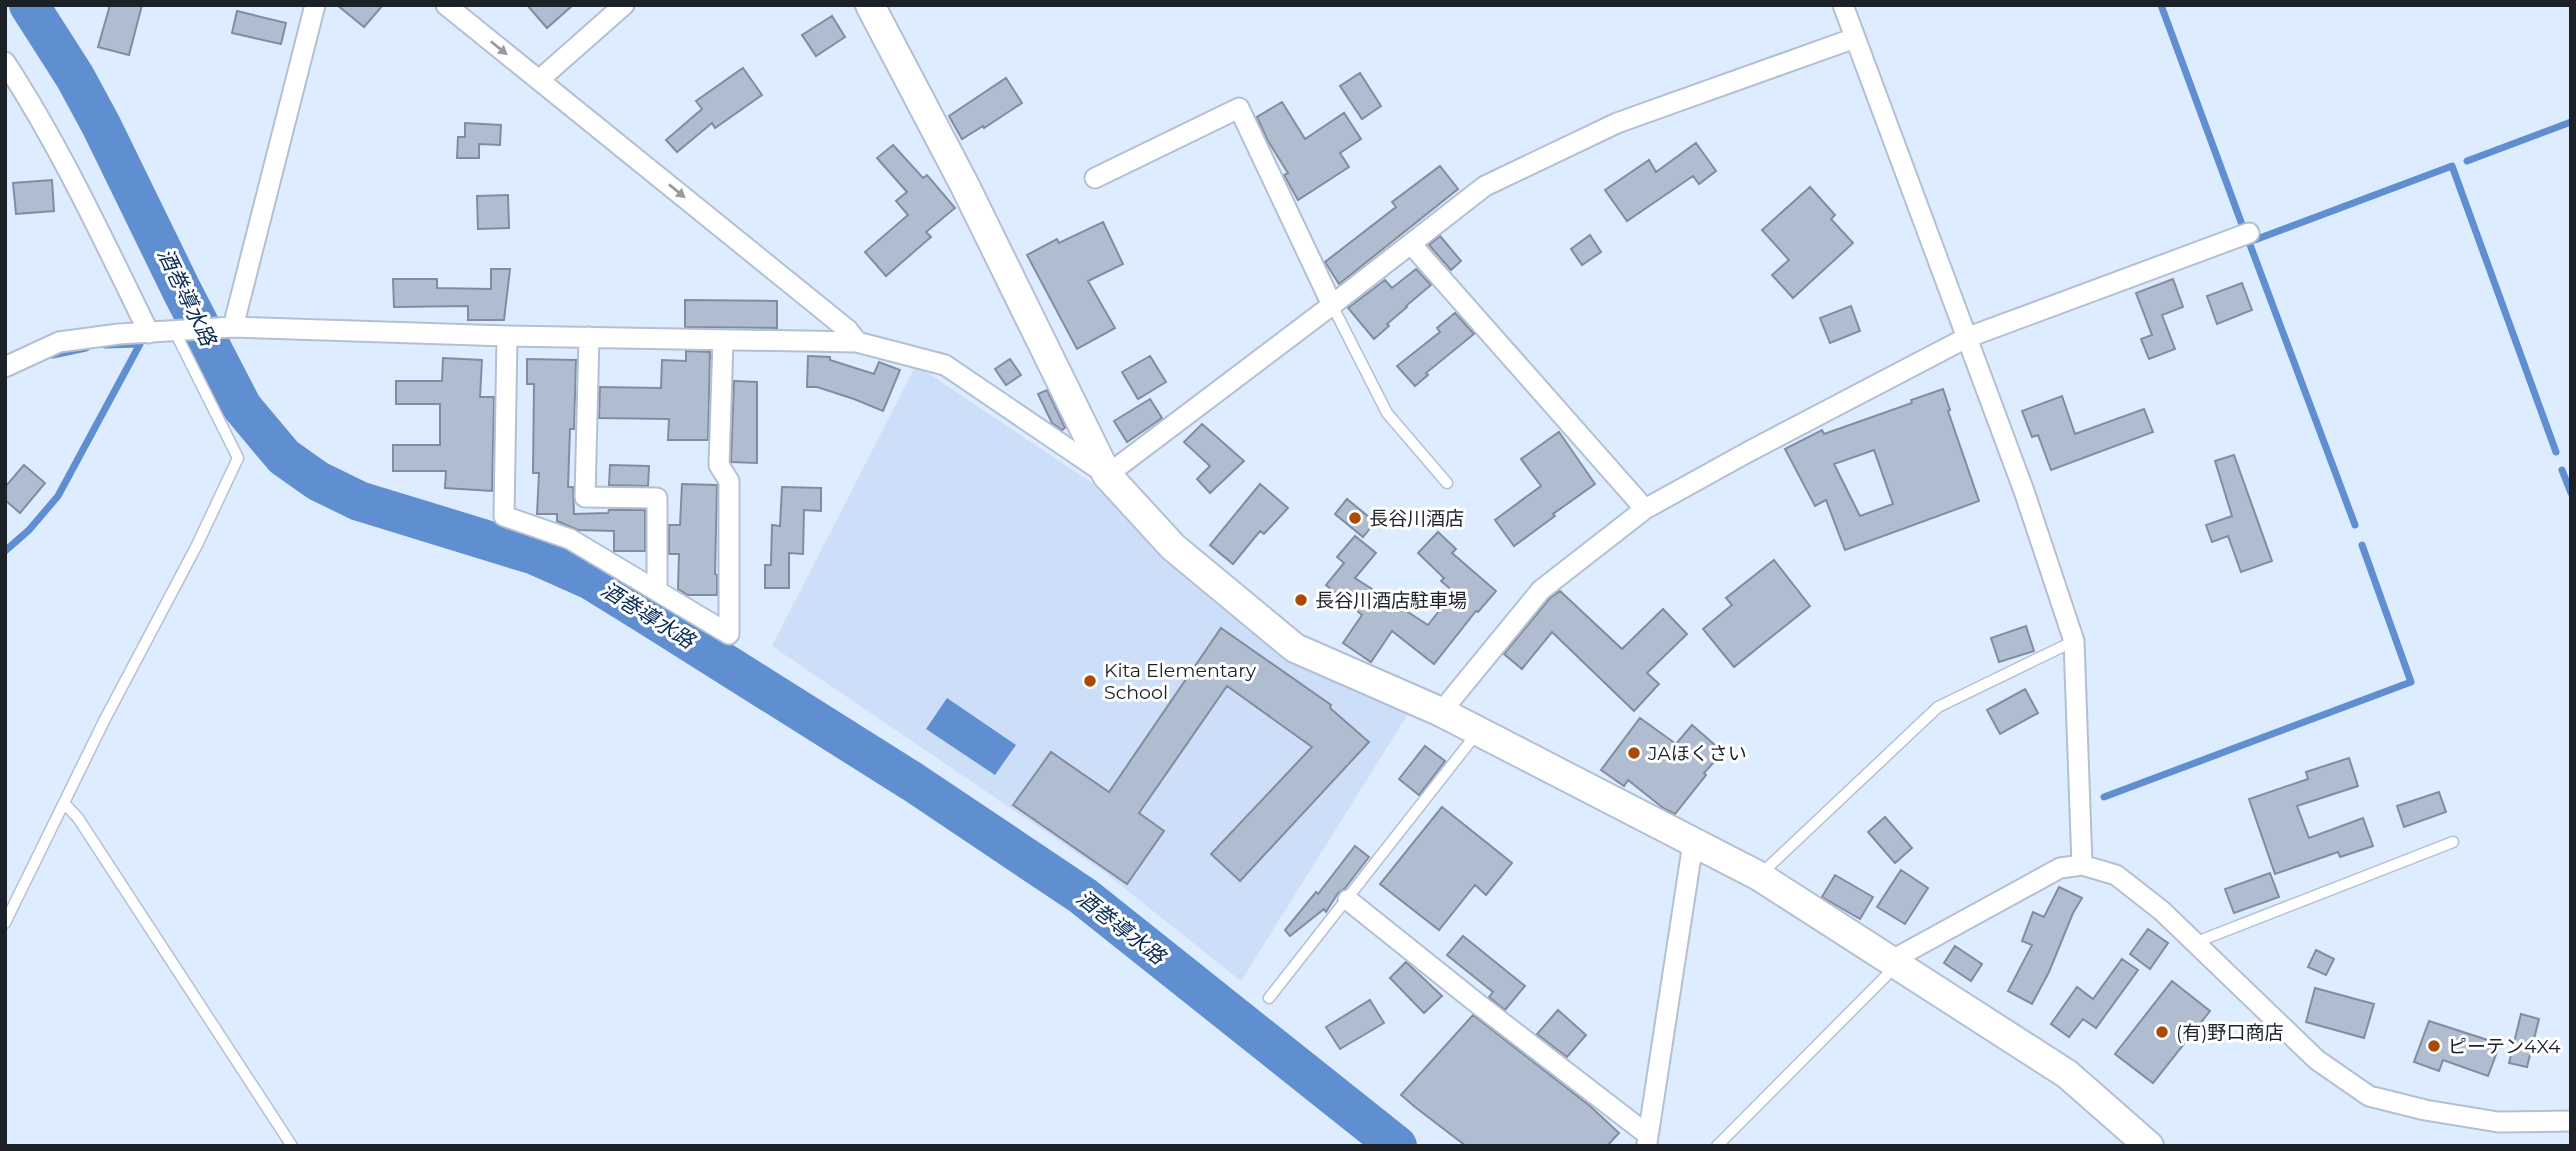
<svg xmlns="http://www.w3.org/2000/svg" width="2576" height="1151" viewBox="0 0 2576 1151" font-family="Montserrat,'Noto Sans JP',sans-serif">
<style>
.built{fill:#cddff8}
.water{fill:#5f8ed1}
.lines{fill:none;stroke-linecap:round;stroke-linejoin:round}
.stream{stroke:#5f8ed1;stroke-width:7}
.river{stroke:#5f8ed1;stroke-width:40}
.building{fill:#b0bdd0;stroke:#818d9f;stroke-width:2;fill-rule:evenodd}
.lane-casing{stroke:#b3c0d3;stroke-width:13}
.street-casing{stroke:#b3c0d3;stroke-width:23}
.secondary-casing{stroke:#b3c0d3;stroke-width:32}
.lane{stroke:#fff;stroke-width:10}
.street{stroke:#fff;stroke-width:19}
.secondary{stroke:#fff;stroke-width:28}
.oneway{fill:#999b9e}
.poi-dot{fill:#ab4a04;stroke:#fff;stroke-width:2.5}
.labels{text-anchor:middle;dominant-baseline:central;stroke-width:6;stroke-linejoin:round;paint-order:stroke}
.poi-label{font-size:19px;fill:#1c2128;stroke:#fff;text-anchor:start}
.water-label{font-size:21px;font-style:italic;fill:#0a2a55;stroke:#fff}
</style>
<rect width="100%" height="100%" fill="#deecff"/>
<!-- built -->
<path class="built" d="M 916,365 L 1098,487 L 1209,581 L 1411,709 L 1241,981 L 1103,871 L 772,646 Z"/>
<!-- water -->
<path class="water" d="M 947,698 L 1016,745 L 995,775 L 926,729 Z"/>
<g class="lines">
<!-- stream -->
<path class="stream" d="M 2161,5 L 2244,230
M 2467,161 L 2571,122
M 53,355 L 86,348
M 2562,470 L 2571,493
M 2355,525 L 2249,242 L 2452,166 L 2556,452
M 5,551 L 29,530 L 58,496 L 140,344 L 105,345
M 2104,797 L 2411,682 L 2362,545"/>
<!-- river -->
<path class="river" d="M 29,5 L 75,77 L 101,125 L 182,291 L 242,407 L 284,457 L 318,481 L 359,501 L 535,555 L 591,580 L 646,614 L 913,782 L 1083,896 L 1397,1146"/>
</g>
<!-- building -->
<path class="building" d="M 110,5 L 142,5 L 129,55 L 98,47 Z
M 337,5 L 383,5 L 364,27 Z
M 527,5 L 573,5 L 547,28 Z
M 237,11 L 286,23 L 281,44 L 232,33 Z
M 832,16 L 845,37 L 816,56 L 802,35 Z
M 743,68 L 762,95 L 715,128 L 712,123 L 677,152 L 666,140 L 702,109 L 696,101 Z
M 1360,73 L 1381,106 L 1362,119 L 1340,86 Z
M 1006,78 L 1022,103 L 984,128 L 983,126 L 962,139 L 949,116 Z
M 1282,102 L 1305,139 L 1344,113 L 1361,139 L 1340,153 L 1349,167 L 1298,200 L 1284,175 L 1288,173 L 1268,141 L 1257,117 Z
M 465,123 L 501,125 L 500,145 L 479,144 L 479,158 L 457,158 L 458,137 L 465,137 Z
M 1696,143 L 1716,171 L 1699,184 L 1693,176 L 1627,221 L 1605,190 L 1649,160 L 1656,172 Z
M 893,145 L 923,178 L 927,175 L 955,208 L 926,232 L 931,237 L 886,276 L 865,252 L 908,215 L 896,201 L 907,192 L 877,158 Z
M 1440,166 L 1458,189 L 1339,284 L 1325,262 L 1396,207 L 1392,202 Z
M 52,180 L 54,211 L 16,214 L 13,183 Z
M 1810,187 L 1835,215 L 1831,219 L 1853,243 L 1793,298 L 1772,275 L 1789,260 L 1762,230 Z
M 508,195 L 509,228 L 478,229 L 477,196 Z
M 1103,222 L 1123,264 L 1088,281 L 1115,328 L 1077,349 L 1027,255 L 1057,239 L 1059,243 Z
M 1590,235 L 1601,252 L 1582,265 L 1571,249 Z
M 1440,236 L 1461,261 L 1451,270 L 1429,245 Z
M 491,269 L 510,269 L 504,320 L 468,320 L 468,306 L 394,307 L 393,279 L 437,279 L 437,288 L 491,289 Z
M 1416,269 L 1431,285 L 1406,306 L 1407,307 L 1387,324 L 1389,326 L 1374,339 L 1348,308 L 1385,280 L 1392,288 Z
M 2173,279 L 2183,307 L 2162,315 L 2175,349 L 2149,359 L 2141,339 L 2152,335 L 2136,293 Z
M 2242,283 L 2252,310 L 2217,324 L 2207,296 Z
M 685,300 L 777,301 L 777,328 L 685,327 Z
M 1851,306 L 1860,331 L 1830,343 L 1820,318 Z
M 1455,313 L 1474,334 L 1426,373 L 1428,375 L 1415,386 L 1397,366 L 1440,332 L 1437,328 Z
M 686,351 L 710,352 L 708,440 L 668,440 L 669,419 L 599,418 L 600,387 L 661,388 L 662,360 L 686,361 Z
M 808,356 L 830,357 L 830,360 L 874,374 L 879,362 L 900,370 L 883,411 L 854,399 L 817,387 L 807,387 Z
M 1150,356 L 1166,382 L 1138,399 L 1122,372 Z
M 443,358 L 482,360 L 480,397 L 494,397 L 492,491 L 445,488 L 446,471 L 393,471 L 393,445 L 440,445 L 440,404 L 396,404 L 396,381 L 442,381 Z
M 527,359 L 576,360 L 574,429 L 570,429 L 568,487 L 573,487 L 574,514 L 608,513 L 609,510 L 645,510 L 645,551 L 614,551 L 614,531 L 578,530 L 557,521 L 557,514 L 537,514 L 539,473 L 533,473 L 534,384 L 527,384 Z
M 1010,359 L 1021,375 L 1006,385 L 995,369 Z
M 734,381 L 757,382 L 757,463 L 731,462 Z
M 1943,389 L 1950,410 L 1948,411 L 1979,501 L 1845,550 L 1826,500 L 1815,506 L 1785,449 L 1822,430 L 1824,434 L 1912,403 L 1911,400 ZM 1874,450 L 1893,504 L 1860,516 L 1834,464 Z
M 1047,390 L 1065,428 L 1062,430 L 1052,423 L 1038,394 Z
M 2062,396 L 2075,434 L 2144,409 L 2153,432 L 2051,470 L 2038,435 L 2032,437 L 2022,411 Z
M 1150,399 L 1162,418 L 1127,442 L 1114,421 Z
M 1202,424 L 1244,461 L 1210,493 L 1197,479 L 1210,466 L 1184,442 Z
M 1559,432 L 1595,484 L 1553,514 L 1555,516 L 1514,546 L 1495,520 L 1541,486 L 1521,459 Z
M 2234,455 L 2272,561 L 2241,572 L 2228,536 L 2212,542 L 2206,525 L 2232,516 L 2215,461 Z
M 24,465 L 45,483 L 20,513 L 5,500 L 5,487 Z
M 610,465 L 649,466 L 648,486 L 609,485 Z
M 682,484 L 717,485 L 715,574 L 717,575 L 717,595 L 688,595 L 678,589 L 679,554 L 669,554 L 669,525 L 680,525 Z
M 1260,484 L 1288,508 L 1264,534 L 1260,531 L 1233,564 L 1210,545 Z
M 782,487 L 821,488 L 821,511 L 804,510 L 803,554 L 789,553 L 789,588 L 765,588 L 765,565 L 771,565 L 772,525 L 780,526 Z
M 1347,499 L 1375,522 L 1363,537 L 1335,514 Z
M 1438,532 L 1456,549 L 1452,553 L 1496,591 L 1478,612 L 1476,611 L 1434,664 L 1392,631 L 1371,662 L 1343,643 L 1362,615 L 1326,585 L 1344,563 L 1337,557 L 1355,536 L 1376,553 L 1355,578 L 1428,625 L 1454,592 L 1441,581 L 1444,578 L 1418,553 Z
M 1774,560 L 1810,606 L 1734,667 L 1703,629 L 1732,605 L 1726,598 Z
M 1560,591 L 1622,649 L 1663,609 L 1687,634 L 1647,673 L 1659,684 L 1634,711 L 1552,632 L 1522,669 L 1504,654 L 1550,598 Z
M 2026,626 L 2034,651 L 1999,662 L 1991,638 Z
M 1221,628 L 1331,705 L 1330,708 L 1369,742 L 1240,881 L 1211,854 L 1312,747 L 1227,686 L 1139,813 L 1164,831 L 1127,884 L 1013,805 L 1051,752 L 1109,792 Z
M 2025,689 L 2038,713 L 2000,734 L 1987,710 Z
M 1640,718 L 1676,744 L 1692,725 L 1723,752 L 1704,773 L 1706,775 L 1675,814 L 1663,808 L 1628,780 L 1624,786 L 1601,770 Z
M 1425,746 L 1445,761 L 1419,795 L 1399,779 Z
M 2349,758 L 2358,786 L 2297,806 L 2309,838 L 2363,818 L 2373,846 L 2340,857 L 2338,852 L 2275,874 L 2249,799 L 2308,779 L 2306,772 Z
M 2439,792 L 2446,812 L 2404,827 L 2397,806 Z
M 1442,807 L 1512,863 L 1486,895 L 1475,885 L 1439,930 L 1380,884 Z
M 1885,817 L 1912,848 L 1895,863 L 1868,832 Z
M 1355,846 L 1369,857 L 1345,888 L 1338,893 L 1326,912 L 1324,909 L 1290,936 L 1285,930 L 1316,892 L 1318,894 Z
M 1901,870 L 1928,888 L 1905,924 L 1877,907 Z
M 2270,873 L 2279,897 L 2234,913 L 2225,889 Z
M 1835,875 L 1873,897 L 1860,919 L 1822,897 Z
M 2059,887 L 2082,898 L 2073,913 L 2049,972 L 2032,1004 L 2008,991 L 2032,945 L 2022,941 L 2033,912 L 2044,917 Z
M 2148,929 L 2168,943 L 2150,969 L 2130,954 Z
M 1463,936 L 1525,986 L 1505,1010 L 1489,997 L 1493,992 L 1447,955 Z
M 1955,946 L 1982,964 L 1971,981 L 1944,963 Z
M 2316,950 L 2334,959 L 2326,975 L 2308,967 Z
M 2122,959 L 2138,970 L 2096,1028 L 2083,1019 L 2069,1037 L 2051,1024 L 2077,987 L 2093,999 Z
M 1406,962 L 1442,996 L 1424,1013 L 1390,978 Z
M 2172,981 L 2210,1011 L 2153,1083 L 2115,1054 Z
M 2315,988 L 2374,1004 L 2364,1038 L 2306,1022 Z
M 1370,1000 L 1384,1023 L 1340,1049 L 1326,1027 Z
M 1558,1010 L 1586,1035 L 1567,1057 L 1537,1034 Z
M 2521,1014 L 2539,1019 L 2527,1067 L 2509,1063 Z
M 1473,1015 L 1590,1106 L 1619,1133 L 1607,1146 L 1466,1146 L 1415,1107 L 1401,1095 Z
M 2429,1021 L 2500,1044 L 2488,1076 L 2443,1060 L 2439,1071 L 2414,1062 Z"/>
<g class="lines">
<!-- lane casing -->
<g class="lane-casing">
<path id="lane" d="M 1332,305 L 1387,413 L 1447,483
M 64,803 L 78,818 L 292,1146
M 1762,873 L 1938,707 L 2074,641
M 5,923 L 104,721 L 197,545 L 238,458 L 175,332
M 2194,943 L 2453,842
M 1269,998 L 1477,733
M 1717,1146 L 1887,975 L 1890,965"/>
</g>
<!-- street casing -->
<g class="street-casing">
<path id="street" d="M 446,5 L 848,330 L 857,342
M 1843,5 L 2024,491 L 2074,641 L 2082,865
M 5,62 C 61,148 104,241 149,333
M 539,80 L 624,5
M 1095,178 L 1239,108 L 1332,305
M 1411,244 L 1645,509
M 233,327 L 315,5
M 507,336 L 504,516 L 570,539 L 729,634 L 729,481 L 719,465 L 723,341
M 589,337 L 585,497 L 657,498 L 657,591
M 5,367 L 59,342 L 119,334 L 233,327 L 507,336 L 857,342 L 945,365 L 1107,475 L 1332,305 L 1485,186 L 1617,123 L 1855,38
M 1441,712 L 1541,590 L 1645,509 L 1748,452 L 1966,338 L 2249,233
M 1348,900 L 1478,1004 L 1648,1135
M 1892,960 L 2060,868 L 2082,865 L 2116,875 L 2162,911 L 2317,1060 L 2369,1096 L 2425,1110 L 2498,1122 L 2571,1121
M 1647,1143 L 1693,843"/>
</g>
<!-- secondary casing -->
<g class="secondary-casing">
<path id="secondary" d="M 870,5 L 964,184 L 1107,475 L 1173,547 L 1295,648 L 1441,712 L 1759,876 L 2067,1074 L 2149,1146"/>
</g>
<!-- lane -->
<use href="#lane" class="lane"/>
<!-- street -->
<use href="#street" class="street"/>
<!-- secondary -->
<use href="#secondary" class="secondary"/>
</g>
<!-- one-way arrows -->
<defs><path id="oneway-solid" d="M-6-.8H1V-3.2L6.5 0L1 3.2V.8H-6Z" transform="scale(1.75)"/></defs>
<g class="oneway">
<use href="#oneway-solid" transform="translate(499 48) rotate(39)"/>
<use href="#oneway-solid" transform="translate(677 191) rotate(39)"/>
</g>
<!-- markers -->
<g class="poi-dot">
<circle cx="1355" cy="518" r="7"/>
<circle cx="1301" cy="600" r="7"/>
<circle cx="1090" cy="681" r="7"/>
<circle cx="1634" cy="753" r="7"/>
<circle cx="2162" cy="1032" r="7"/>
<circle cx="2434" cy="1046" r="7"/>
</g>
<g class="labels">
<!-- poi labels -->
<g class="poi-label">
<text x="1369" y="518">長谷川酒店</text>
<text x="1315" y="600">長谷川酒店駐車場</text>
<text x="1104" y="670">Kita Elementary<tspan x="1104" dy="22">School</tspan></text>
<text x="1648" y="753">JAほくさい</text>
<text x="2176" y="1032">(有)野口商店</text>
<text x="2448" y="1046">ピーテン4X4</text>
</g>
<!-- water labels -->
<g class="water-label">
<text transform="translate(187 297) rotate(64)">酒巻導水路</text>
<text transform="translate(648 615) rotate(32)">酒巻導水路</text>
<text transform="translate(1121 927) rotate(38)">酒巻導水路</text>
</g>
</g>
<!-- border -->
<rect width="2576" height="1151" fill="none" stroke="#1c2128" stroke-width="14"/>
</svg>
